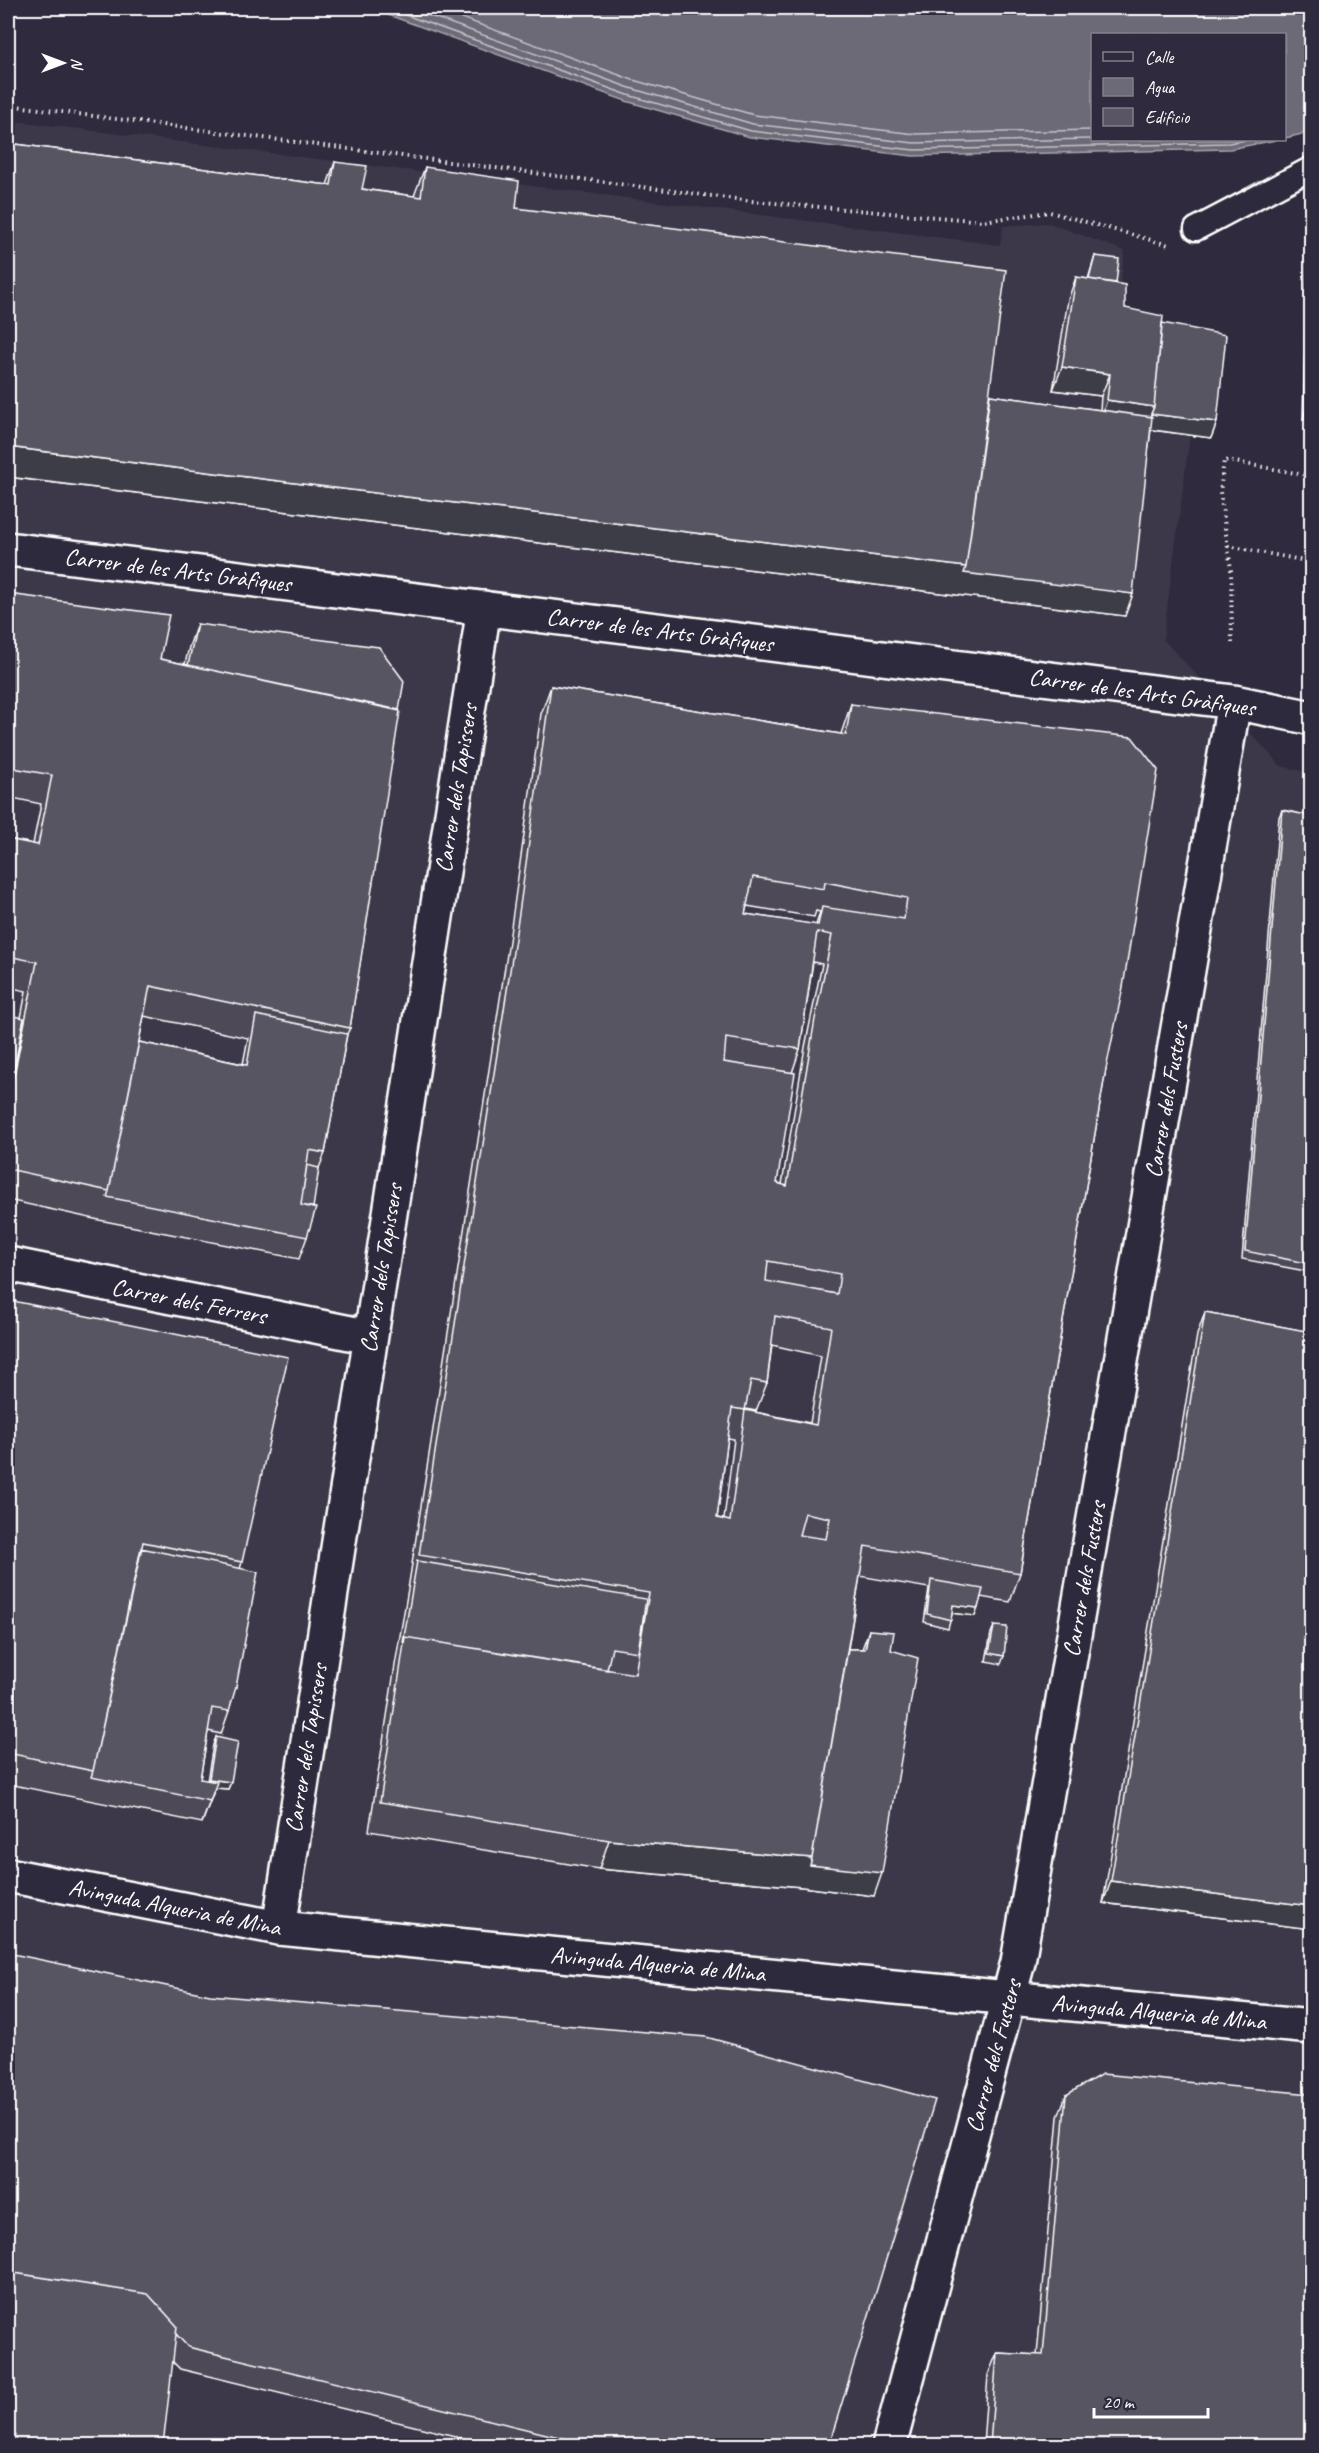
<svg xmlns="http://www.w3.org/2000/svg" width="1319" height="2453" viewBox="0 0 1319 2453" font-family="Caveat,sans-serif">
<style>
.built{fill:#3c3749}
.water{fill:#6d6a77;stroke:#a7a6ad;stroke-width:1.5}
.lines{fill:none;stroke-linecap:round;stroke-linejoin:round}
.shore{stroke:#c5c3c9;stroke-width:1.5}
.lane-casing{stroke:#fff;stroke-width:27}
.street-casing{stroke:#fff;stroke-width:38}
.secondary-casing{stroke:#fff;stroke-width:38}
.path{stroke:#fff;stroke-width:4;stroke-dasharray:1.5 4.5;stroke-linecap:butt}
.lane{stroke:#2f2a3d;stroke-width:22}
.street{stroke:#2f2a3d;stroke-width:33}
.secondary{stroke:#2f2a3d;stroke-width:33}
.wall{fill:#4d4956;stroke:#fff;stroke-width:1.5;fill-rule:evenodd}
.shaded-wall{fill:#3e3c46;stroke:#fff;stroke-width:1.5}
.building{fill:#595564;stroke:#fff;stroke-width:1.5;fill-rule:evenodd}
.labels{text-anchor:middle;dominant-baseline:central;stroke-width:4.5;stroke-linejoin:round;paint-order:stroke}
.street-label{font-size:24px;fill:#fff;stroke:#2f2a3d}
</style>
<rect width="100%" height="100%" fill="#2f2a3d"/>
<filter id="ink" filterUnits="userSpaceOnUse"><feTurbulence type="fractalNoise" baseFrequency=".0167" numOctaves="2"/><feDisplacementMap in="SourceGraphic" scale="12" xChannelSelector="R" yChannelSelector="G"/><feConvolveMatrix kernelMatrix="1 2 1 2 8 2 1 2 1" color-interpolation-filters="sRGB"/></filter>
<g filter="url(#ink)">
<!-- built -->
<path class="built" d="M 8,120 L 1000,245 L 1003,226 L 1049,223 L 1125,251 L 1117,307 L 1221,351 L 1211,438 L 1190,435 L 1163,639 L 1281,766 L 1311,773 L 1311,2445 L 8,2446 Z"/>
<!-- water -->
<path class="water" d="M 369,8 L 1311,8 L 1311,132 L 1285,138 L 1284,34 L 1092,34 L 1092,140 L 1276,140 L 1230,149 L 913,156 L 750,137 L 626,101 Z"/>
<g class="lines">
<!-- shore -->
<path class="shore" d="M 386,8 L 628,95 L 751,131 L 914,150 L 1229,143 L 1246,140
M 408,8 L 630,88 L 753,124 L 914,143 L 1092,139
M 434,8 L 633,80 L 754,115 L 915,134 L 1092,130"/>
<!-- lane casing -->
<g class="lane-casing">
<path id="lane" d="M 1196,229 L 1312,168"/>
</g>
<!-- street casing -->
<g class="street-casing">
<path id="street" d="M 8,1264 L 370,1337
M 279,1928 L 484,608"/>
</g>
<!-- secondary casing -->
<g class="secondary-casing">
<path id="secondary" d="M 8,549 L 1234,702 L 1312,718
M 8,1875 L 279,1928 L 1312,2027
M 889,2446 L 1018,1962 L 1234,702"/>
</g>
<!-- path -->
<path class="path" d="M 8,105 L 751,201 L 983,221 L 1050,212 L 1169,245
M 1228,546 L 1312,562
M 1232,643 L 1231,569 L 1220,492 L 1224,460 L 1312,476"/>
<!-- lane -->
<use href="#lane" class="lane"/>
<!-- street -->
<use href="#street" class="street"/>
<!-- secondary -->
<use href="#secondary" class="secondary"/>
</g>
<!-- wall -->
<path class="wall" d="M 8,143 L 320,184 L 327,185 L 335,162 L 362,189 L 414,196 L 425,167 L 516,208 L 989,395 L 1100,410 L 1101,396 L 1053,390 L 1068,300 L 1076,277 L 1088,279 L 1095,256 L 1115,284 L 1125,308 L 1162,323 L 1217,422 L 1211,438 L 1151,430 L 1125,616 L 8,477 Z
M 1311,220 L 1311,419 L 1303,419 L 1308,230 Z
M 8,594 L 160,659 L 185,664 L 189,647 L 197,624 L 399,710 L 350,1028 L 347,1034 L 325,1153 L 319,1168 L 307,1237 L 299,1259 L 99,1220 L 8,1200 L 8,1015 L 21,1018 L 26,991 L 8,987 L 8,839 L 33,844 L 41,804 L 8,797 ZM 144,1016 L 248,1038 L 243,1064 L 139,1042 Z
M 551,686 L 841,734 L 851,704 L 1106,1069 L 1020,1573 L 1010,1602 L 981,1597 L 975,1616 L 952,1613 L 948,1628 L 924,1622 L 929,1588 L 860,1576 L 848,1649 L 862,1649 L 869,1630 L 891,1650 L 874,1896 L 802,1887 L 599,1869 L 369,1831 L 395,1665 L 409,1583 L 509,941 L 541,714 ZM 747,906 L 814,917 L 816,911 L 820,912 L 816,925 L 745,914 ZM 813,962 L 822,964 L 805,1047 L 782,1184 L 777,1183 L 792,1073 L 800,1049 ZM 772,1345 L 821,1356 L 810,1423 L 745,1410 L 745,1409 L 756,1411 L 767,1383 ZM 728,1438 L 734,1439 L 724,1519 L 717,1518 Z
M 1282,810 L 1311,816 L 1311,1272 L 1242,1259 L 1279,817 Z
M 8,1300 L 242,1562 L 240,1569 L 229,1711 L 221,1734 L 208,1731 L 200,1779 L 207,1781 L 213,1745 L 216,1737 L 231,1782 L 228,1789 L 215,1788 L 202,1823 L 8,1784 Z
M 1205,1312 L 1311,1332 L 1311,1929 L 1103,1903 L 1197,1335 Z
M 994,1626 L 1004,1656 L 1001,1664 L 986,1661 L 991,1633 Z
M 8,1953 L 829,2445 L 492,2445 L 180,2369 L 173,2362 Z
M 1066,2095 L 1311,2445 L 983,2445 L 988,2375 L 997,2353 L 1037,2355 L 1058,2117 Z"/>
<!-- shaded-wall -->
<path class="shaded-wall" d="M 1062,367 L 1110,374 L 1101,396 L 1053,390 Z
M 1311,396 L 1311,419 L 1303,419 Z
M 1107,400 L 1154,407 L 1146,429 L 1099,423 Z
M 1151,414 L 1217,422 L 1211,438 L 1146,429 Z
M 8,447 L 966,567 L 1133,594 L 1125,616 L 8,477 Z
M 953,1605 L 978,1608 L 975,1616 L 951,1613 Z
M 209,1779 L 231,1782 L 228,1789 L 215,1788 L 202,1823 L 215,1788 L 206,1787 Z
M 609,1840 L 812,1858 L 882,1873 L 874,1896 L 802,1887 L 599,1869 Z
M 1111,1881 L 1311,1906 L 1311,1929 L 1103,1903 Z"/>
<!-- building -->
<path class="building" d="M 8,143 L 320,184 L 331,185 L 335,162 L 367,166 L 362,189 L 421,197 L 425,167 L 519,181 L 516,208 L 1006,270 L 966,567 L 8,447 Z
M 1095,256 L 1119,259 L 1116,283 L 1089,279 Z
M 1076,277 L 1125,285 L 1125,308 L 1163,316 L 1154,407 L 1107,400 L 1110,374 L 1062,367 Z
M 1162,323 L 1226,335 L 1217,422 L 1151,414 L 1154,407 Z
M 990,395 L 1152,417 L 1133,594 L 964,573 L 966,567 Z
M 8,594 L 169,615 L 160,659 L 400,711 L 350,1028 L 150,986 L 109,1191 L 8,1169 L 8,1105 L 37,962 L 8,956 L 8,839 L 38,845 L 52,775 L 8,767 Z
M 197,624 L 379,647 L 404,681 L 399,710 L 188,665 Z
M 551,686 L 846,735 L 851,704 L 1132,737 L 1158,770 L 1123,987 L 1106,1069 L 1020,1573 L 865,1546 L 812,1858 L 609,1840 L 380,1802 L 405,1637 L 635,1674 L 649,1593 L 419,1555 L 519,913 ZM 753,877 L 824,889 L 825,882 L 907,898 L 904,919 L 822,907 L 818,925 L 745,914 ZM 817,932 L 832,935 L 815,1019 L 787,1186 L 777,1183 L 795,1073 L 724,1062 L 726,1038 L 800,1049 ZM 768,1261 L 840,1274 L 837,1294 L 766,1281 ZM 775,1316 L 831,1327 L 816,1425 L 745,1410 L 751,1380 L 767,1383 ZM 732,1408 L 745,1410 L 730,1521 L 717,1518 ZM 805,1513 L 830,1518 L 826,1539 L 799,1535 Z
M 1282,810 L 1311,816 L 1311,1264 L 1245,1251 Z
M 8,1015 L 24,1018 L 8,1100 Z
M 256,1015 L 347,1034 L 325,1153 L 309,1150 L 301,1205 L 316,1208 L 307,1237 L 107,1197 L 109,1191 L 139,1042 L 247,1065 Z
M 307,1165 L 319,1168 L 313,1208 L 301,1205 Z
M 8,1300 L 288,1357 L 242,1562 L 143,1542 L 93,1771 L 8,1753 Z
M 1205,1312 L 1311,1332 L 1311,1906 L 1111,1881 Z
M 141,1548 L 258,1572 L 236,1687 L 229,1711 L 212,1708 L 200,1779 L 217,1782 L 210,1801 L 91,1777 L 93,1771 Z
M 417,1561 L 646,1599 L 638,1652 L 612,1648 L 607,1670 L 405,1637 L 403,1643 Z
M 931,1580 L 983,1589 L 978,1608 L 953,1605 L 951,1620 L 927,1614 Z
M 994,1626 L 1007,1627 L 1004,1656 L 989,1653 Z
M 869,1630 L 894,1632 L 891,1650 L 918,1658 L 882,1873 L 810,1865 L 812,1858 L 848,1649 L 865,1649 Z
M 216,1737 L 238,1742 L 231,1782 L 209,1779 Z
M 8,1953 L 210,1995 L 706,2037 L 935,2100 L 829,2445 L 592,2445 L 188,2347 L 176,2334 L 177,2326 L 148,2294 L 8,2272 Z
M 1102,2074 L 1311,2094 L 1311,2445 L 990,2445 L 997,2353 L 1043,2355 L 1066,2095 Z
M 8,2272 L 148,2294 L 177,2326 L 163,2445 L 8,2445 Z"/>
</g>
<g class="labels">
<!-- street labels -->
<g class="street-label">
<text transform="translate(178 570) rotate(7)">Carrer de les Arts Gràfiques</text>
<text transform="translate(660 630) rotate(7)">Carrer de les Arts Gràfiques</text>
<text transform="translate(1142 692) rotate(8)">Carrer de les Arts Gràfiques</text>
<text transform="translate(456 788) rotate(-81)">Carrer dels Tapissers</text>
<text transform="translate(1166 1100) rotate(-80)">Carrer dels Fusters</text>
<text transform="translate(381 1268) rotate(-81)">Carrer dels Tapissers</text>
<text transform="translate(189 1301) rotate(11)">Carrer dels Ferrers</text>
<text transform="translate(1084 1579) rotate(-80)">Carrer dels Fusters</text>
<text transform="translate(306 1748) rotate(-81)">Carrer dels Tapissers</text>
<text transform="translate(175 1907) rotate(11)">Avinguda Alqueria de Mina</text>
<text transform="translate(658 1964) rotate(5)">Avinguda Alqueria de Mina</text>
<text transform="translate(1159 2012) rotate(5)">Avinguda Alqueria de Mina</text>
<text transform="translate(993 2056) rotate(-75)">Carrer dels Fusters</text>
</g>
</g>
<!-- margin -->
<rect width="1319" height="2453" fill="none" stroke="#2f2a3d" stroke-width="30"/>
<rect x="15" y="15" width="1289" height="2423" fill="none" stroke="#fff" stroke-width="2" filter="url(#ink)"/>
<!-- legend -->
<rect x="1091" y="33" width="195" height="108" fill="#2f2a3d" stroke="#827f8b" stroke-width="1.5"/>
<rect x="1103" y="52" width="30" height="9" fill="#2f2a3d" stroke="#827f8b" stroke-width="1.5"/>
<text x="1145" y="63" font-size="18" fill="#ffffff">Calle</text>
<rect x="1103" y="78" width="30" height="18" fill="#6d6a77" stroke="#827f8b" stroke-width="1.5"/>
<text x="1145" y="93" font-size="18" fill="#ffffff">Agua</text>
<rect x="1103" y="108" width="30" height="18" fill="#595564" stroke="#827f8b" stroke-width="1.5"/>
<text x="1145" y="123" font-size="18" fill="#ffffff">Edificio</text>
<!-- north arrow -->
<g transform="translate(63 63) rotate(90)" stroke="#2f2a3d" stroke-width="4.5" paint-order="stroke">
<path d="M0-4.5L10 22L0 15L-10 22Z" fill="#ffffff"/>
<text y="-9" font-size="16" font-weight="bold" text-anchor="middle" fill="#ffffff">N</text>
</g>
<!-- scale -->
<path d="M1094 2408v9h114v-9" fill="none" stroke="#ffffff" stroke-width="3"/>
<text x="1103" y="2408" font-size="18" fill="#ffffff" stroke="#2f2a3d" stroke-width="4.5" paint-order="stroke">20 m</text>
</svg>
